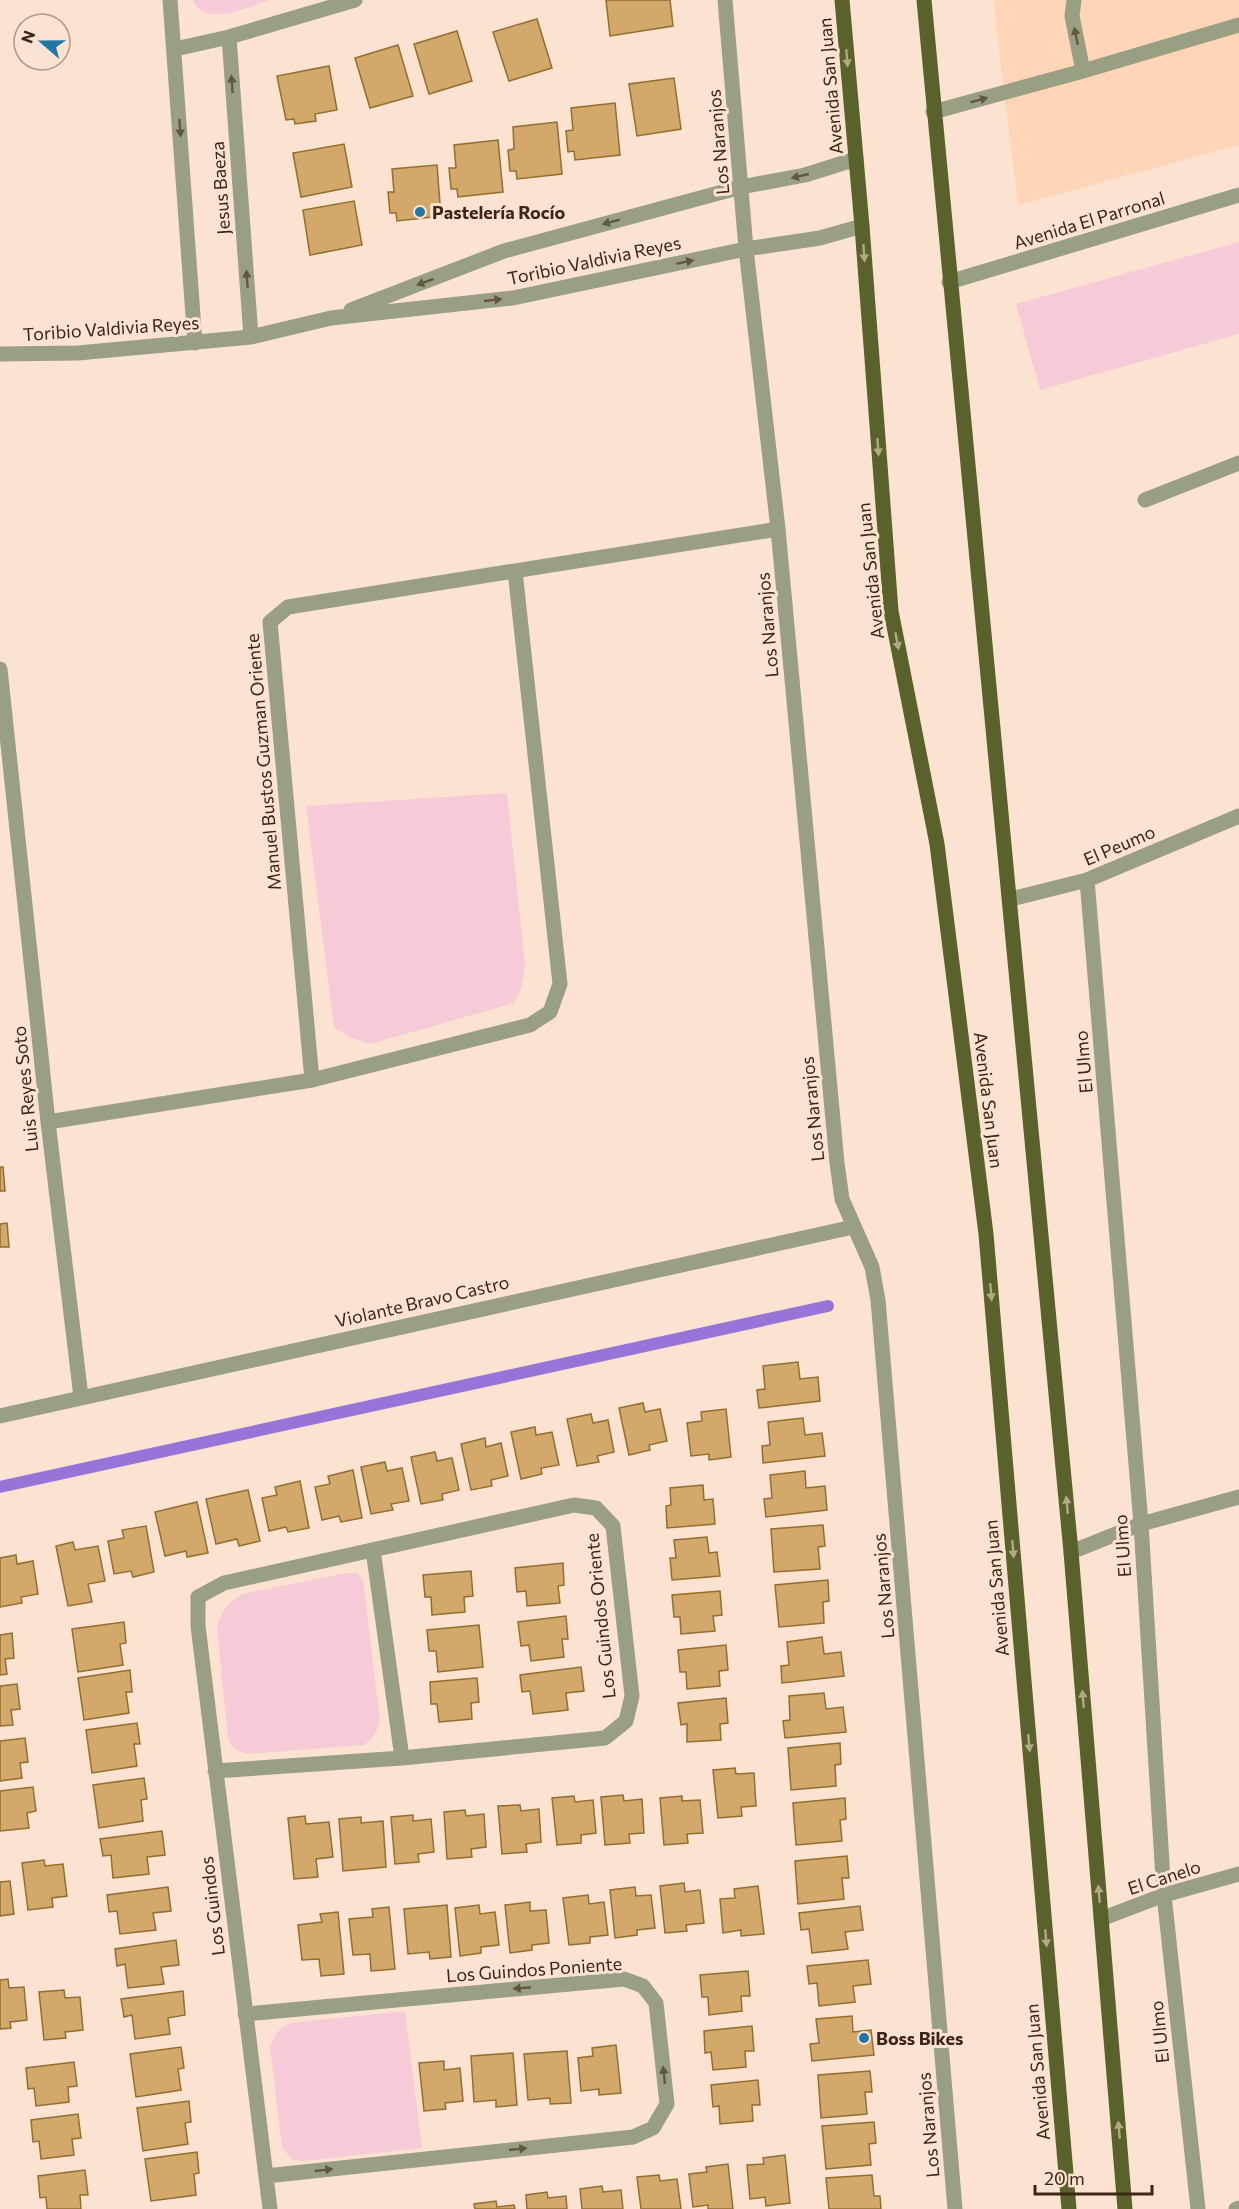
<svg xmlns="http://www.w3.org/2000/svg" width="1239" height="2209" viewBox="0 0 1239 2209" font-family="Commissioner,sans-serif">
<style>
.built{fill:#ffd5b7}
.green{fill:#f7cad8}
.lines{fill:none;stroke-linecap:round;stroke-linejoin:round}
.stream{stroke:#9775d8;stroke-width:12}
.building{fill:#d2a96b;stroke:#936e2f;stroke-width:1.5}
.minor{stroke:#999f82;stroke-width:15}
.major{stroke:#59622b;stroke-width:15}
.oneway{fill:#62563f}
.oneway2{fill:#b3a886}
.poi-dot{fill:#1e77a6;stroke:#fce2d0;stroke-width:2}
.labels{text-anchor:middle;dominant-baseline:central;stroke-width:6;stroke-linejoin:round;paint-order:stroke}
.street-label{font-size:18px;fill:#3d2613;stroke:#fce2d0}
.poi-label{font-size:18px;font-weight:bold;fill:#3d2613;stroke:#fce2d0;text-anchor:start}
</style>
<rect width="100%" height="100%" fill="#fce2d0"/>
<!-- built -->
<path class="built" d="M 993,0 L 1239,0 L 1239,145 L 1018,205 Z"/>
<!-- green -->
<path class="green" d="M 193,0 L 269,0 C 248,7 205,29 193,0 Z
M 1239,242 L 1239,334 L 1040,390 L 1016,304 Z
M 507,793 L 525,965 L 521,989 L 514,1003 L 370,1044 L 349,1037 L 334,1027 L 306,806 Z
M 346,1573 L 356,1573 L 363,1579 L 380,1721 C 377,1733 373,1738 364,1745 L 247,1754 C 237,1751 232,1749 228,1739 L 217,1628 C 222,1610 227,1603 243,1594 Z
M 405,2011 L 422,2148 L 304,2161 L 293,2160 L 282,2148 L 270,2047 C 275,2034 278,2028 291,2023 Z"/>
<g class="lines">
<!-- stream -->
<path class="stream" d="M 0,1487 L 828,1306"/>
</g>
<!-- building -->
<path class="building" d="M 606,0 L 670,0 L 673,26 L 610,36 Z
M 537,19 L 552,68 L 509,81 L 493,32 Z
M 457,31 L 472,81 L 429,94 L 414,44 Z
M 398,45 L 413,96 L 370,108 L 355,58 Z
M 329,66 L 337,110 L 315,114 L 316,121 L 295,124 L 294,119 L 286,120 L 277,76 Z
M 674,78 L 681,129 L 637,136 L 629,84 Z
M 615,103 L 620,155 L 575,160 L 574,151 L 568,152 L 566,131 L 573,130 L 571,108 Z
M 557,122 L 562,174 L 517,179 L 516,171 L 510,171 L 508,150 L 514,149 L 513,127 Z
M 498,140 L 503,192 L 458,197 L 457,189 L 451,189 L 449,168 L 456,168 L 454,145 Z
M 344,144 L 352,187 L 301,197 L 293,153 Z
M 437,165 L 441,216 L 397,221 L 396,213 L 390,213 L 388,192 L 394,192 L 392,169 Z
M 354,201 L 362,245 L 310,255 L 303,210 Z
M 0,1167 L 3,1167 L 5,1191 L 0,1191 Z
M 7,1223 L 9,1247 L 0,1247 L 0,1224 Z
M 798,1362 L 800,1379 L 818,1377 L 820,1401 L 759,1408 L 757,1390 L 765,1389 L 763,1366 Z
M 643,1403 L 645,1412 L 660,1409 L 667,1441 L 649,1445 L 650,1450 L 629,1455 L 619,1408 Z
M 726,1409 L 731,1457 L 709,1460 L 709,1454 L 691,1456 L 687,1423 L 702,1421 L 701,1412 Z
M 591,1414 L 593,1423 L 608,1420 L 614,1452 L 597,1456 L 599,1462 L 577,1466 L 567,1419 Z
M 803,1418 L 805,1435 L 822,1433 L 825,1456 L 763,1463 L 762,1446 L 770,1445 L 768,1422 Z
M 535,1427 L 536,1435 L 552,1432 L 559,1465 L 541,1468 L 542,1474 L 521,1479 L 511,1432 Z
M 485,1438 L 486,1447 L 501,1443 L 508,1476 L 491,1480 L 492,1486 L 471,1490 L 461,1444 Z
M 435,1452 L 437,1461 L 452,1458 L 459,1490 L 442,1494 L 443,1500 L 421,1504 L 411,1457 Z
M 385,1462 L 387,1471 L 402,1468 L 409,1501 L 391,1504 L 393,1510 L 371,1514 L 361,1467 Z
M 353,1470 L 362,1518 L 341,1522 L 339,1516 L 322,1520 L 315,1487 L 330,1484 L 328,1476 Z
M 805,1471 L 806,1488 L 825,1486 L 827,1510 L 766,1517 L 764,1499 L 772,1498 L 770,1475 Z
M 300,1481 L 309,1528 L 288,1532 L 286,1527 L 269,1531 L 262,1498 L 277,1495 L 275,1487 Z
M 703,1485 L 704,1500 L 713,1499 L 715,1524 L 667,1528 L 666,1506 L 671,1505 L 670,1488 Z
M 248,1490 L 260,1541 L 239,1546 L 237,1539 L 216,1544 L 206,1499 Z
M 197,1502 L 208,1553 L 187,1557 L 186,1551 L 165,1556 L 155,1512 Z
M 823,1525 L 825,1546 L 818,1547 L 820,1569 L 774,1572 L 771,1529 Z
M 146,1526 L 154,1572 L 133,1577 L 131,1571 L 114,1574 L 108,1541 L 124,1538 L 122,1530 Z
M 707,1537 L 709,1553 L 717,1552 L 720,1576 L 672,1580 L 670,1558 L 676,1558 L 674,1540 Z
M 73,1542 L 75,1550 L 98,1546 L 105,1581 L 88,1584 L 92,1602 L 68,1606 L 56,1546 Z
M 16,1555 L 17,1564 L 33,1561 L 38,1594 L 21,1597 L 22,1603 L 0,1607 L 0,1558 Z
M 563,1563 L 564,1585 L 558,1586 L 560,1603 L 527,1606 L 526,1591 L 517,1592 L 515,1568 Z
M 471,1571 L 473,1596 L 464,1597 L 465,1612 L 432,1615 L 431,1597 L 425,1597 L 423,1575 Z
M 828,1580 L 829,1601 L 823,1602 L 824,1623 L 779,1627 L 775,1585 Z
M 720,1591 L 722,1615 L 713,1616 L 715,1631 L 681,1634 L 680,1617 L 674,1617 L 672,1595 Z
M 566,1616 L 568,1639 L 562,1639 L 564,1657 L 531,1661 L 529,1645 L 521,1646 L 518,1622 Z
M 124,1622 L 126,1643 L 120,1644 L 123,1665 L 78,1672 L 72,1629 Z
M 479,1625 L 483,1667 L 438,1672 L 436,1651 L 429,1651 L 427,1630 Z
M 12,1633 L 14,1658 L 5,1659 L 7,1674 L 0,1675 L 0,1635 Z
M 822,1637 L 824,1654 L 841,1652 L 844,1676 L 782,1683 L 781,1666 L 789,1665 L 787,1642 Z
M 726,1645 L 728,1670 L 719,1671 L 720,1686 L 687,1689 L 686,1672 L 680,1672 L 678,1650 Z
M 581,1667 L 584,1691 L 566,1693 L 568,1710 L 533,1714 L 530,1691 L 522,1692 L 520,1675 Z
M 130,1670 L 132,1692 L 126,1692 L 129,1713 L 84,1720 L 78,1678 Z
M 477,1678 L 479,1702 L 471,1703 L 472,1719 L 439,1722 L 437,1704 L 431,1704 L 430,1682 Z
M 17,1684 L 20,1709 L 11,1710 L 13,1725 L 0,1726 L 0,1686 Z
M 824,1693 L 826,1709 L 843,1707 L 846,1732 L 785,1738 L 783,1721 L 790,1720 L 789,1696 Z
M 726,1698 L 728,1723 L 720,1724 L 721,1740 L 687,1742 L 687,1724 L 681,1725 L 678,1703 Z
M 137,1723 L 140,1744 L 134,1744 L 137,1766 L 92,1773 L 86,1730 Z
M 25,1738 L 28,1762 L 20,1763 L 22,1778 L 0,1781 L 0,1741 Z
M 840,1743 L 841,1764 L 835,1765 L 836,1786 L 791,1790 L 788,1748 Z
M 735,1768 L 736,1774 L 754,1773 L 756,1806 L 741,1807 L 742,1816 L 718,1818 L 713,1770 Z
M 144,1778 L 147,1799 L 141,1800 L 143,1821 L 99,1828 L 93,1785 Z
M 33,1787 L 36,1811 L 27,1813 L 29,1828 L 0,1831 L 0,1791 Z
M 623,1795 L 624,1801 L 642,1799 L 644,1833 L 629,1834 L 630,1843 L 605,1845 L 601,1797 Z
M 574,1796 L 575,1802 L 593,1800 L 596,1833 L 581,1835 L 581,1843 L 557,1845 L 552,1798 Z
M 682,1796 L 682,1801 L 700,1800 L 703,1833 L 687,1834 L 688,1843 L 664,1845 L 660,1798 Z
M 845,1798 L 846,1819 L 840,1820 L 842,1841 L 796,1845 L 793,1803 Z
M 520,1805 L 521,1811 L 539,1809 L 541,1842 L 526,1844 L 527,1852 L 502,1854 L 498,1806 Z
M 465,1810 L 466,1816 L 484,1814 L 486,1847 L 471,1849 L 472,1857 L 447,1859 L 444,1812 Z
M 413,1815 L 413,1821 L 431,1819 L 434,1852 L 418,1854 L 419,1862 L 395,1864 L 391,1817 Z
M 305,1816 L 306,1824 L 329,1822 L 333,1857 L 316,1859 L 318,1877 L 294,1879 L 288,1818 Z
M 361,1817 L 361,1823 L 383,1821 L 386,1867 L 343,1871 L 339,1819 Z
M 162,1831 L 165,1855 L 147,1857 L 149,1874 L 113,1878 L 111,1855 L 103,1856 L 100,1839 Z
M 847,1856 L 849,1878 L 842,1878 L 844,1899 L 798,1904 L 795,1861 Z
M 44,1860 L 45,1866 L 63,1864 L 67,1896 L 52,1898 L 53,1907 L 28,1910 L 22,1863 Z
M 10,1881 L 14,1914 L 0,1916 L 0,1882 Z
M 684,1883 L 685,1892 L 700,1890 L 704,1923 L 686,1925 L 687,1931 L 665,1933 L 660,1886 Z
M 758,1886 L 764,1934 L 741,1936 L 741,1930 L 723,1933 L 720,1899 L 735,1898 L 734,1889 Z
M 168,1887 L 171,1911 L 153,1913 L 156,1930 L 120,1934 L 117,1911 L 109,1912 L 107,1895 Z
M 635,1887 L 636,1896 L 651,1895 L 655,1928 L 637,1930 L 637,1935 L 615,1938 L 610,1890 Z
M 588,1895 L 589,1904 L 604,1902 L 608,1935 L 590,1937 L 590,1943 L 569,1945 L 563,1898 Z
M 530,1902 L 530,1911 L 546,1910 L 549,1943 L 532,1945 L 532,1950 L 510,1953 L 505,1905 Z
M 447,1905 L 451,1957 L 430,1959 L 429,1952 L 408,1954 L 404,1909 Z
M 479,1905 L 480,1914 L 495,1912 L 499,1945 L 481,1947 L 481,1953 L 460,1956 L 455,1908 Z
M 860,1906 L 863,1930 L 845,1932 L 848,1949 L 812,1953 L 809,1929 L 801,1930 L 799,1913 Z
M 389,1907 L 395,1969 L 371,1971 L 370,1954 L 353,1955 L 349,1919 L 373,1917 L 372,1909 Z
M 338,1912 L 344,1974 L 321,1976 L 319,1959 L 302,1960 L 298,1925 L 322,1922 L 320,1914 Z
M 176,1940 L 179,1965 L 161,1967 L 164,1984 L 128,1988 L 125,1964 L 117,1966 L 115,1949 Z
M 868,1960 L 871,1984 L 853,1986 L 855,2002 L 819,2006 L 817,1983 L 809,1984 L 807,1966 Z
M 748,1971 L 750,1996 L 741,1996 L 742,2011 L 709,2015 L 708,1997 L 702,1997 L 700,1975 Z
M 8,1979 L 9,1988 L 24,1987 L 27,2020 L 10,2022 L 11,2028 L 0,2029 L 0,1980 Z
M 64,1990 L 65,1998 L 80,1997 L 83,2030 L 65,2032 L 66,2038 L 44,2040 L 39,1992 Z
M 183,1991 L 185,2015 L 168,2018 L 170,2034 L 135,2039 L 132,2015 L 124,2017 L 121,1999 Z
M 852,2016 L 853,2032 L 871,2030 L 874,2055 L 812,2061 L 810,2044 L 819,2043 L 816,2019 Z
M 752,2026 L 754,2051 L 745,2051 L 746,2067 L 713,2070 L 711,2052 L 705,2053 L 704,2031 Z
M 616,2045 L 621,2093 L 599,2095 L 599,2089 L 581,2091 L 578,2058 L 593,2056 L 592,2048 Z
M 181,2047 L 184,2068 L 178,2069 L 181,2090 L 136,2097 L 130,2054 Z
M 567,2051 L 571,2103 L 550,2104 L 550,2098 L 528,2100 L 524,2054 Z
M 513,2053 L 517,2105 L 496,2107 L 496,2100 L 474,2102 L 471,2056 Z
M 444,2061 L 444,2070 L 460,2068 L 463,2101 L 445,2103 L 446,2109 L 424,2111 L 419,2063 Z
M 74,2062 L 77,2086 L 68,2087 L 69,2102 L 36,2106 L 34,2088 L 28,2089 L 26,2068 Z
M 870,2071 L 872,2092 L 865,2092 L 867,2114 L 821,2118 L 818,2075 Z
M 758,2080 L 760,2105 L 752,2105 L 753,2121 L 720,2124 L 719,2106 L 713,2107 L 711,2085 Z
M 189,2101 L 191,2122 L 185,2123 L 188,2144 L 143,2151 L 137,2108 Z
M 78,2114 L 81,2138 L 72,2139 L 74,2155 L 41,2159 L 39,2141 L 33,2142 L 31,2120 Z
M 874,2122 L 876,2143 L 869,2144 L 871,2165 L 826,2169 L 822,2126 Z
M 197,2152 L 199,2173 L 194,2174 L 196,2195 L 151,2201 L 145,2159 Z
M 785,2155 L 790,2203 L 766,2206 L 765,2197 L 750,2199 L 747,2165 L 764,2164 L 763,2158 Z
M 728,2164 L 733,2209 L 708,2209 L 708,2205 L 693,2207 L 689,2174 L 707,2172 L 706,2167 Z
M 85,2170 L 88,2195 L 80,2195 L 81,2209 L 47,2209 L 46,2197 L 40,2198 L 38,2176 Z
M 659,2175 L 660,2181 L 677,2179 L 681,2209 L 641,2209 L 637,2177 Z
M 872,2175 L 874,2196 L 880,2196 L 881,2209 L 829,2209 L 826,2178 Z
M 602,2186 L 603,2192 L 621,2190 L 623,2209 L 582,2209 L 580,2189 Z
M 547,2192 L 548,2198 L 566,2196 L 567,2209 L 527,2209 L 526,2195 Z
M 496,2201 L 497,2207 L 514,2205 L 515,2209 L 475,2209 L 474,2204 Z"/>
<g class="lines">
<!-- minor -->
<path class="minor" d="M 170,0 L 195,343
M 725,0 L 746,249 L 778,529 L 837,1163 L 842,1199 L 872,1267 L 878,1300 L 955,2209
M 1074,0 L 1072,16 L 1083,71
M 229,37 L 251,337
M 175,49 L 229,37 L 355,0
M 933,112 L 1083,71 L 1239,25
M 949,282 L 1239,195
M 351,310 L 504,251 L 741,187 L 805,175 L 856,159
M 0,354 L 78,353 L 251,337 L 331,318 L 513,298 L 746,249 L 820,238 L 862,226
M 1145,500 L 1239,463
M 0,669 L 48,1122 L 81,1397
M 1087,880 L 1141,1524 L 1164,1895 L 1198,2209
M 1011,899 L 1087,880 L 1239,816
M 312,1080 L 270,622 L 288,607 L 778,529
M 48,1122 L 312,1080 L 530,1025 L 550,1012 L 560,984 L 515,571
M 0,1416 L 853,1227
M 373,1550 L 402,1758
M 1071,1552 L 1141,1524 L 1239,1497
M 215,1771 L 402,1758 L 605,1738 L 626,1721 L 632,1696 L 613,1526 L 596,1508 L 574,1505 L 224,1583 L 198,1597 L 198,1626 L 270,2209
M 1101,1919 L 1164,1895 L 1239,1874
M 245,2014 L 624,1979 L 643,1986 L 656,2003 L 667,2104 L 653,2128 L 633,2137 L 266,2176
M 1236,2209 L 1239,2208"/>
<!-- major -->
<path class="major" d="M 842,0 L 862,226 L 891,611 L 937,844 L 986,1234 L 1069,2209
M 924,0 L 1071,1552 L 1125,2209"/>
</g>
<!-- one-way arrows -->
<defs><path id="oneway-solid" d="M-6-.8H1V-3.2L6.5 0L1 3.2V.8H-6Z" transform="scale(1.5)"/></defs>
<g class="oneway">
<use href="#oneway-solid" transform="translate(1076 36) rotate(-102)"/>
<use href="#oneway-solid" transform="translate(232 84) rotate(-94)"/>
<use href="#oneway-solid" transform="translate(979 100) rotate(-15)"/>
<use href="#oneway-solid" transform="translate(180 128) rotate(86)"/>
<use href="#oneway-solid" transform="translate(800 176) rotate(167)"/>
<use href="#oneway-solid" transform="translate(611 222) rotate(165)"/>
<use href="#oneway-solid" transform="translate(685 262) rotate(-12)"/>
<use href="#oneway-solid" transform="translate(247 279) rotate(-94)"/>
<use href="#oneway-solid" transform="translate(425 282) rotate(159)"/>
<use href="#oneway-solid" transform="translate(493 300) rotate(-6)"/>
<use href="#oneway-solid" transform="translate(522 1988) rotate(175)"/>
<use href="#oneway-solid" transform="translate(664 2075) rotate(-96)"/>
<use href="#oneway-solid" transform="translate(518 2149) rotate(-6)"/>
<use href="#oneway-solid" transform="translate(324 2170) rotate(-6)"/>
</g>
<g class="oneway2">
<use href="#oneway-solid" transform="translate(847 58) rotate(85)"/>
<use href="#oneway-solid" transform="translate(864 253) rotate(86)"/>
<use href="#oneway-solid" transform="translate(878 447) rotate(86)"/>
<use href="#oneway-solid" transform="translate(897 641) rotate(79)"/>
<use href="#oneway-solid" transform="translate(991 1292) rotate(85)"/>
<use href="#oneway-solid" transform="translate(1067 1505) rotate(-95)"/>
<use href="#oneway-solid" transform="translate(1013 1549) rotate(85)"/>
<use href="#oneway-solid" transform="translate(1083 1699) rotate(-95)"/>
<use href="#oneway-solid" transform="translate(1029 1743) rotate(85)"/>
<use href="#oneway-solid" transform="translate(1099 1894) rotate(-95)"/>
<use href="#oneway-solid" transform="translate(1046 1938) rotate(85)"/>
<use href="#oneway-solid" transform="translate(1119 2130) rotate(-95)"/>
</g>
<!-- markers -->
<g class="poi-dot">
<circle cx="420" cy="212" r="6"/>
<circle cx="864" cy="2038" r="6"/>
</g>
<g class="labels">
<!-- street labels -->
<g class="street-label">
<text transform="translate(830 86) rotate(-95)">Avenida San Juan</text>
<text transform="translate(718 142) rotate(-95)">Los Naranjos</text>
<text transform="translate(220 188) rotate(-94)">Jesus Baeza</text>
<text transform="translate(1089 220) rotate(-17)">Avenida El Parronal</text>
<text transform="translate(594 260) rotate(-12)">Toribio Valdivia Reyes</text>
<text transform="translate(111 328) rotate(-4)">Toribio Valdivia Reyes</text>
<text transform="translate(870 571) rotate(-96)">Avenida San Juan</text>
<text transform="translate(767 625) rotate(-95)">Los Naranjos</text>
<text transform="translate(263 762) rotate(-95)">Manuel Bustos Guzman Oriente</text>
<text transform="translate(1119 845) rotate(-23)">El Peumo</text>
<text transform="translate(1083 1062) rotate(-95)">El Ulmo</text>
<text transform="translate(25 1089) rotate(-96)">Luis Reyes Soto</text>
<text transform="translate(989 1100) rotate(83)">Avenida San Juan</text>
<text transform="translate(812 1109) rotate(-96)">Los Naranjos</text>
<text transform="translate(422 1301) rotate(-13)">Violante Bravo Castro</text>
<text transform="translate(1122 1546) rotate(-94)">El Ulmo</text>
<text transform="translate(883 1586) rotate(-95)">Los Naranjos</text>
<text transform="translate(996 1588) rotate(-95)">Avenida San Juan</text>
<text transform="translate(600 1616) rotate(-96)">Los Guindos Oriente</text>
<text transform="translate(1164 1877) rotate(-18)">El Canelo</text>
<text transform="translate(212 1906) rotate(-97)">Los Guindos</text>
<text transform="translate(534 1969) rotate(-4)">Los Guindos Poniente</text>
<text transform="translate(1159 2032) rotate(-96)">El Ulmo</text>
<text transform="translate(1037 2072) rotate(-95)">Avenida San Juan</text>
<text transform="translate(928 2125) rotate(-95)">Los Naranjos</text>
</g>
<!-- poi labels -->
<g class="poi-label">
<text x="432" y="212">Pastelería Rocío</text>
<text x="876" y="2038">Boss Bikes</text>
</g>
</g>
<!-- north arrow -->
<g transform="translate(42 42) rotate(290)"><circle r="28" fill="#fce2d0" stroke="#b09784" stroke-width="1.5"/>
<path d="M0-4.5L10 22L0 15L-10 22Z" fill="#1e77a6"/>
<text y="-9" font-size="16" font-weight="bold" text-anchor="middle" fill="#3d2613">N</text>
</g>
<!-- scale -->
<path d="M1035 2185v9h117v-9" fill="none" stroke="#3d2613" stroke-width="3"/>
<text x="1044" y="2185" font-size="18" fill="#3d2613" stroke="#fce2d0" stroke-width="4.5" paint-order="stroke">20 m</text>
</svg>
